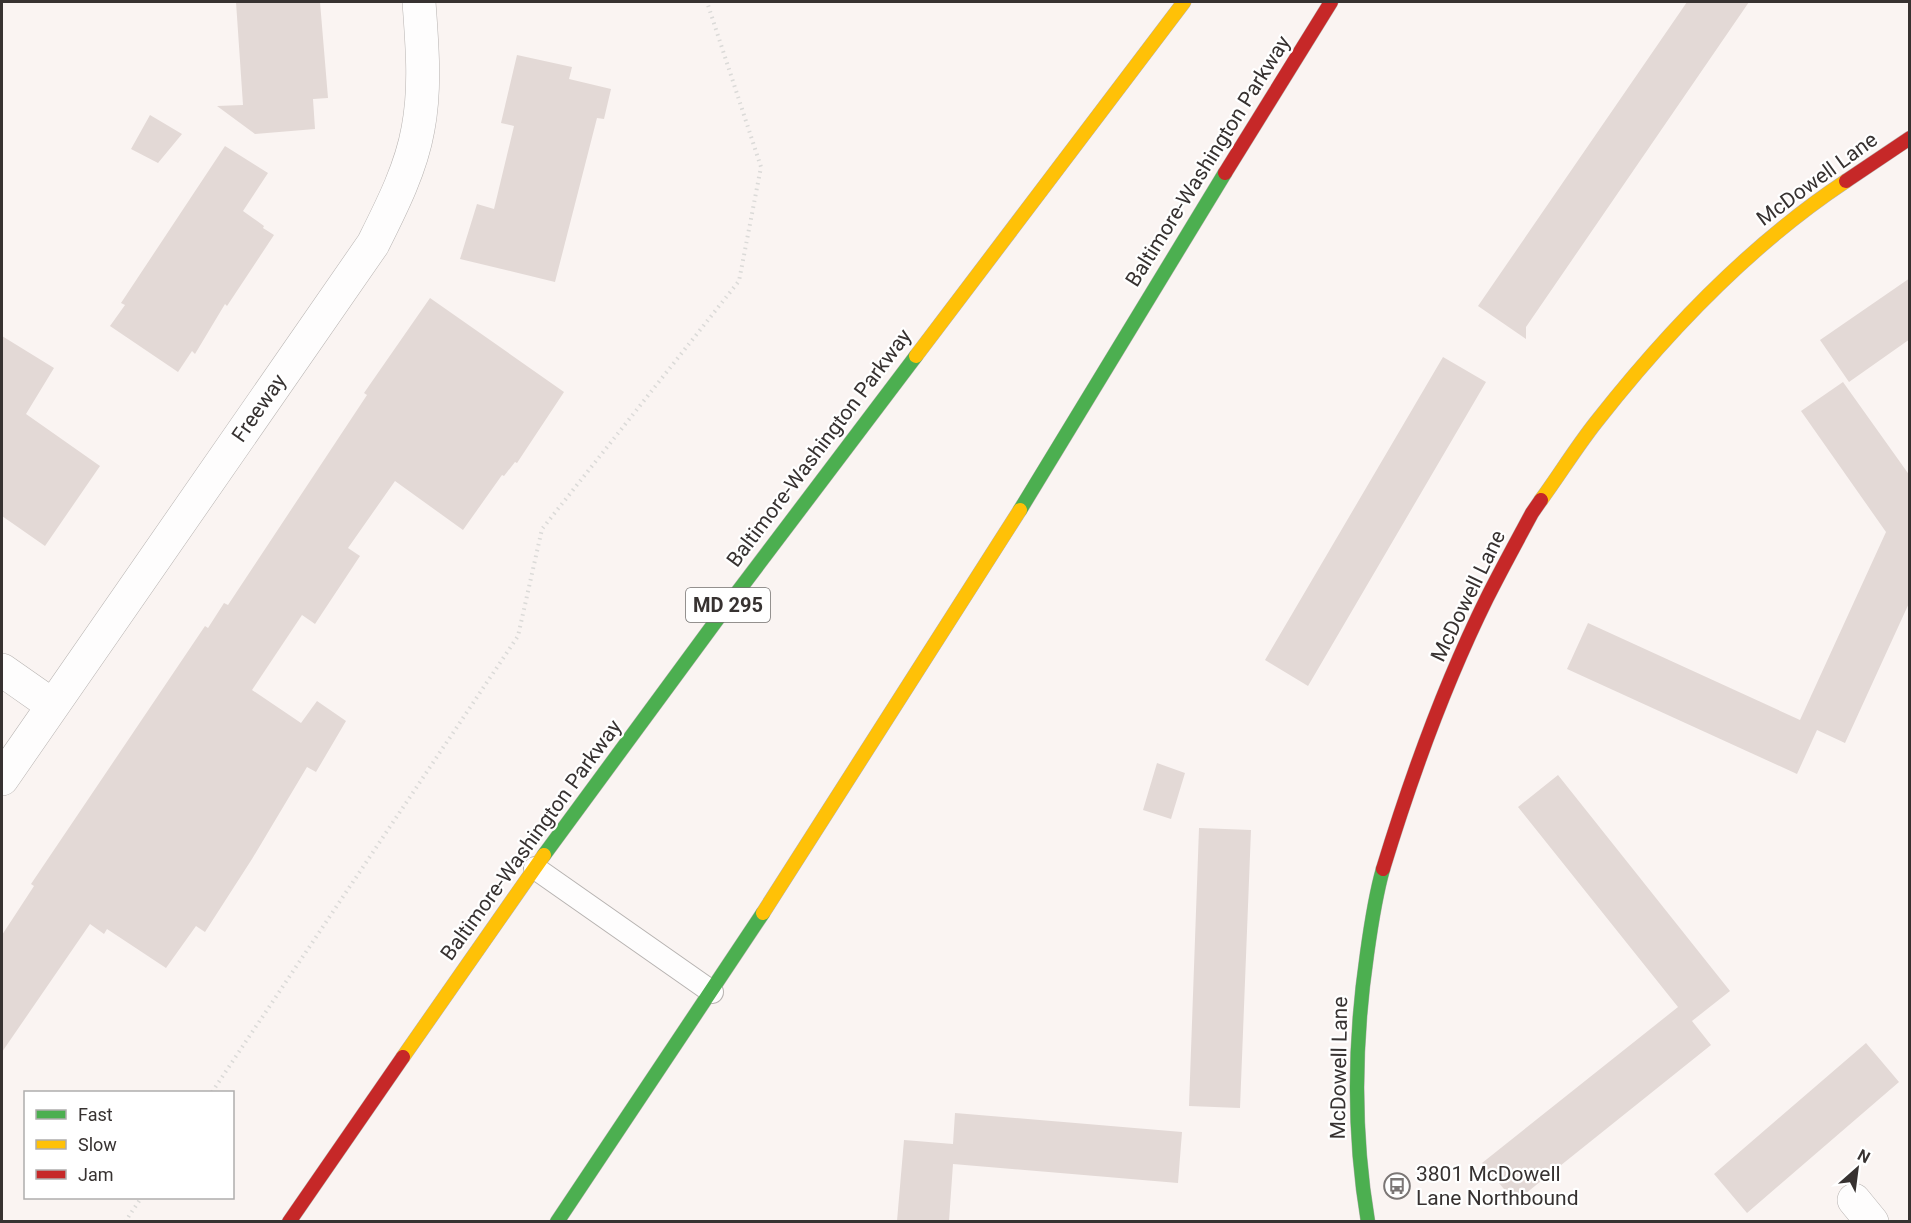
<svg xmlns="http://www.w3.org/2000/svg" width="1911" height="1223" viewBox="0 0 1911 1223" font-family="Roboto,sans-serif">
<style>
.building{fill:#e3d9d6}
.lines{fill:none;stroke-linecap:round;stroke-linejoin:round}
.lane-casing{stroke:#b7b3b1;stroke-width:24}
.street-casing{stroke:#b7b3b1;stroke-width:34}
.fast-casing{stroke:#b7b3b1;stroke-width:15}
.slow-casing{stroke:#b7b3b1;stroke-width:15}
.jam-casing{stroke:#b7b3b1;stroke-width:15}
.path{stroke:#dbdad8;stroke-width:4;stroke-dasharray:1.5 4.5;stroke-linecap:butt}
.lane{stroke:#fefdfd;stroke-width:22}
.street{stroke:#fefdfd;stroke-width:33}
.fast{stroke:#4caf50;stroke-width:14}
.slow{stroke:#ffc107;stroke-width:14}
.jam{stroke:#c62828;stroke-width:14}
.labels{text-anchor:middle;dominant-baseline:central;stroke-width:4.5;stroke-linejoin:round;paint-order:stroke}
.shield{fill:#fff;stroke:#73706f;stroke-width:1.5}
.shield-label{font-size:20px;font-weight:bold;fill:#373231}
.street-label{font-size:21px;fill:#373231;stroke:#fff}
.poi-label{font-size:21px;fill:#373231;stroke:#fff;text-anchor:start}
</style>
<rect width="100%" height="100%" fill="#faf4f2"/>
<!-- building -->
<path class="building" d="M 236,2 L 320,2 L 328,98 L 313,99 L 315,129 L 255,134 L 217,106 L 243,105 Z
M 1687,2 L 1749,2 L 1526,327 L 1526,339 L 1478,306 Z
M 517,55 L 572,67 L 569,79 L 611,89 L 604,119 L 597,118 L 555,282 L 460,259 L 477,204 L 494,209 L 514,126 L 501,123 Z
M 150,115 L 182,134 L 158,163 L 131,149 Z
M 225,146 L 268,173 L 243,211 L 264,226 L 263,228 L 274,235 L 227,306 L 225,304 L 195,354 L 192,351 L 178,372 L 110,326 L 125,305 L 121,303 Z
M 1910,278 L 1910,339 L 1849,382 L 1820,340 Z
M 430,298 L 564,392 L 517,463 L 515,462 L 504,476 L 502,475 L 463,530 L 395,481 L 348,548 L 360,556 L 315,624 L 302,615 L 252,690 L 301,723 L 317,701 L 346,721 L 316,772 L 307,767 L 252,859 L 205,932 L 196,926 L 166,968 L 107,929 L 104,934 L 90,924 L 2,1052 L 2,935 L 34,886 L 31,884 L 205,626 L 208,628 L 224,603 L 228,605 L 367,395 L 364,393 Z
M 2,336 L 54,368 L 26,414 L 100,466 L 45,546 L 2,516 Z
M 1443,357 L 1486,382 L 1308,686 L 1265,660 Z
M 1843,382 L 1910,476 L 1910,601 L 1845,743 L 1817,730 L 1797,774 L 1567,669 L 1588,623 L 1800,720 L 1886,532 L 1801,411 Z
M 1157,763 L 1185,773 L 1171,819 L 1143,810 Z
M 1558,775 L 1730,991 L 1692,1021 L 1711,1045 L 1515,1202 L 1482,1163 L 1678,1007 L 1518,807 Z
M 1199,828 L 1251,830 L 1240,1108 L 1189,1106 Z
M 1866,1043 L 1899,1082 L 1747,1213 L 1714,1174 Z
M 955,1113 L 1182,1132 L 1178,1183 L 953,1164 L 949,1221 L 897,1221 L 904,1140 L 953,1144 Z"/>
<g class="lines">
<!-- lane casing -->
<g class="lane-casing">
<path id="lane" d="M 535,868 L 712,992"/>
</g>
<!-- street casing -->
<g class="street-casing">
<path id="street" d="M 2,670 L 52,705
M 2,779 L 373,244 C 391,208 411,169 418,129 C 426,87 422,44 419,2
M 1854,1200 L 1872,1222"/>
</g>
<!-- fast casing -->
<g class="fast-casing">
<path id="fast" d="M 1020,510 L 1225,173
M 544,855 L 730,602 L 916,356
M 557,1222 L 763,913
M 1368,1222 C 1353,1133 1354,1043 1367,954 C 1371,925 1375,897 1383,869"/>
</g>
<!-- slow casing -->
<g class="slow-casing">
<path id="slow" d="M 916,356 L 1184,2
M 1541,500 C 1560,474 1577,446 1597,421 C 1667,332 1751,244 1846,181
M 763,913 L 1020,510
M 403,1057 L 544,855"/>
</g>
<!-- jam casing -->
<g class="jam-casing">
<path id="jam" d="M 1225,173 L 1331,2
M 1846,181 L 1910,138
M 1383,869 C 1411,777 1444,685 1487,598 C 1501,570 1517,541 1532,513 L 1541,500
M 289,1222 L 403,1057"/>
</g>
<!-- path -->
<path class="path" d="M 212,1092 L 518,636 L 542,529 L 739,281 L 761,167 L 707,2
M 125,1222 L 141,1198"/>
<!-- lane -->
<use href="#lane" class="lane"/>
<!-- street -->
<use href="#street" class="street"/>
<!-- fast -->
<use href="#fast" class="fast"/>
<!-- slow -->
<use href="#slow" class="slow"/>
<!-- jam -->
<use href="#jam" class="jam"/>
</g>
<!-- icons -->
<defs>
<g id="bus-ring" transform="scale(1.35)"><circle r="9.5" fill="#fff" stroke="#7b7675" stroke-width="1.5"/><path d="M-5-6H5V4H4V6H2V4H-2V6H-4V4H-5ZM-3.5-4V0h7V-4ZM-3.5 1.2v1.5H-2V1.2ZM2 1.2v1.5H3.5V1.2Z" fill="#7b7675"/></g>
</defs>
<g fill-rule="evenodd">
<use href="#bus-ring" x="1397" y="1186"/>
</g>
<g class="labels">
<!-- shield labels -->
<rect class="shield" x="686" y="588" width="84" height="34" rx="4.5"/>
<g class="shield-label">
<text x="728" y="605">MD 295</text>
</g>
<!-- street labels -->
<g class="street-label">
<text transform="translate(1208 161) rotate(-58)">Baltimore-Washington Parkway</text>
<text transform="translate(1817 179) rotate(-36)">McDowell Lane</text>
<text transform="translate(259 408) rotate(-55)">Freeway</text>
<text transform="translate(819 448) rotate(-53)">Baltimore-Washington Parkway</text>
<text transform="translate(1468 596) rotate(-64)">McDowell Lane</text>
<text transform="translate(531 840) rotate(-54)">Baltimore-Washington Parkway</text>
<text transform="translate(1339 1068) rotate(-89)">McDowell Lane</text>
</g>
<!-- poi labels -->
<g class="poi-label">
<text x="1416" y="1174">3801 McDowell<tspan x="1416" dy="24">Lane Northbound</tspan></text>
</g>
</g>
<!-- border -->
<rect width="1911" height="1223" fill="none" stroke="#373231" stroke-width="6"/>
<!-- legend -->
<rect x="24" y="1091" width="210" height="108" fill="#ffffff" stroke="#afadad" stroke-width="1.5"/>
<rect x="36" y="1110" width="30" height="9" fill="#4caf50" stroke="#afadad" stroke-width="1.5"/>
<text x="78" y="1121" font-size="18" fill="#373231">Fast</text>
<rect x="36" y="1140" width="30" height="9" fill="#ffc107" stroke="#afadad" stroke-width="1.5"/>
<text x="78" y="1151" font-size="18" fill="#373231">Slow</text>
<rect x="36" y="1170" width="30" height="9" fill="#c62828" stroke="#afadad" stroke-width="1.5"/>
<text x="78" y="1181" font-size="18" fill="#373231">Jam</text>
<!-- north arrow -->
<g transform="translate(1857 1169) rotate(28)" stroke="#ffffff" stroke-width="4.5" paint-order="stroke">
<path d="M0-4.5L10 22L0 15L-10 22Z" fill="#373231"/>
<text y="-9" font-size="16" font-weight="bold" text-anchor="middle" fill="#373231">N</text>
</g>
</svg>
